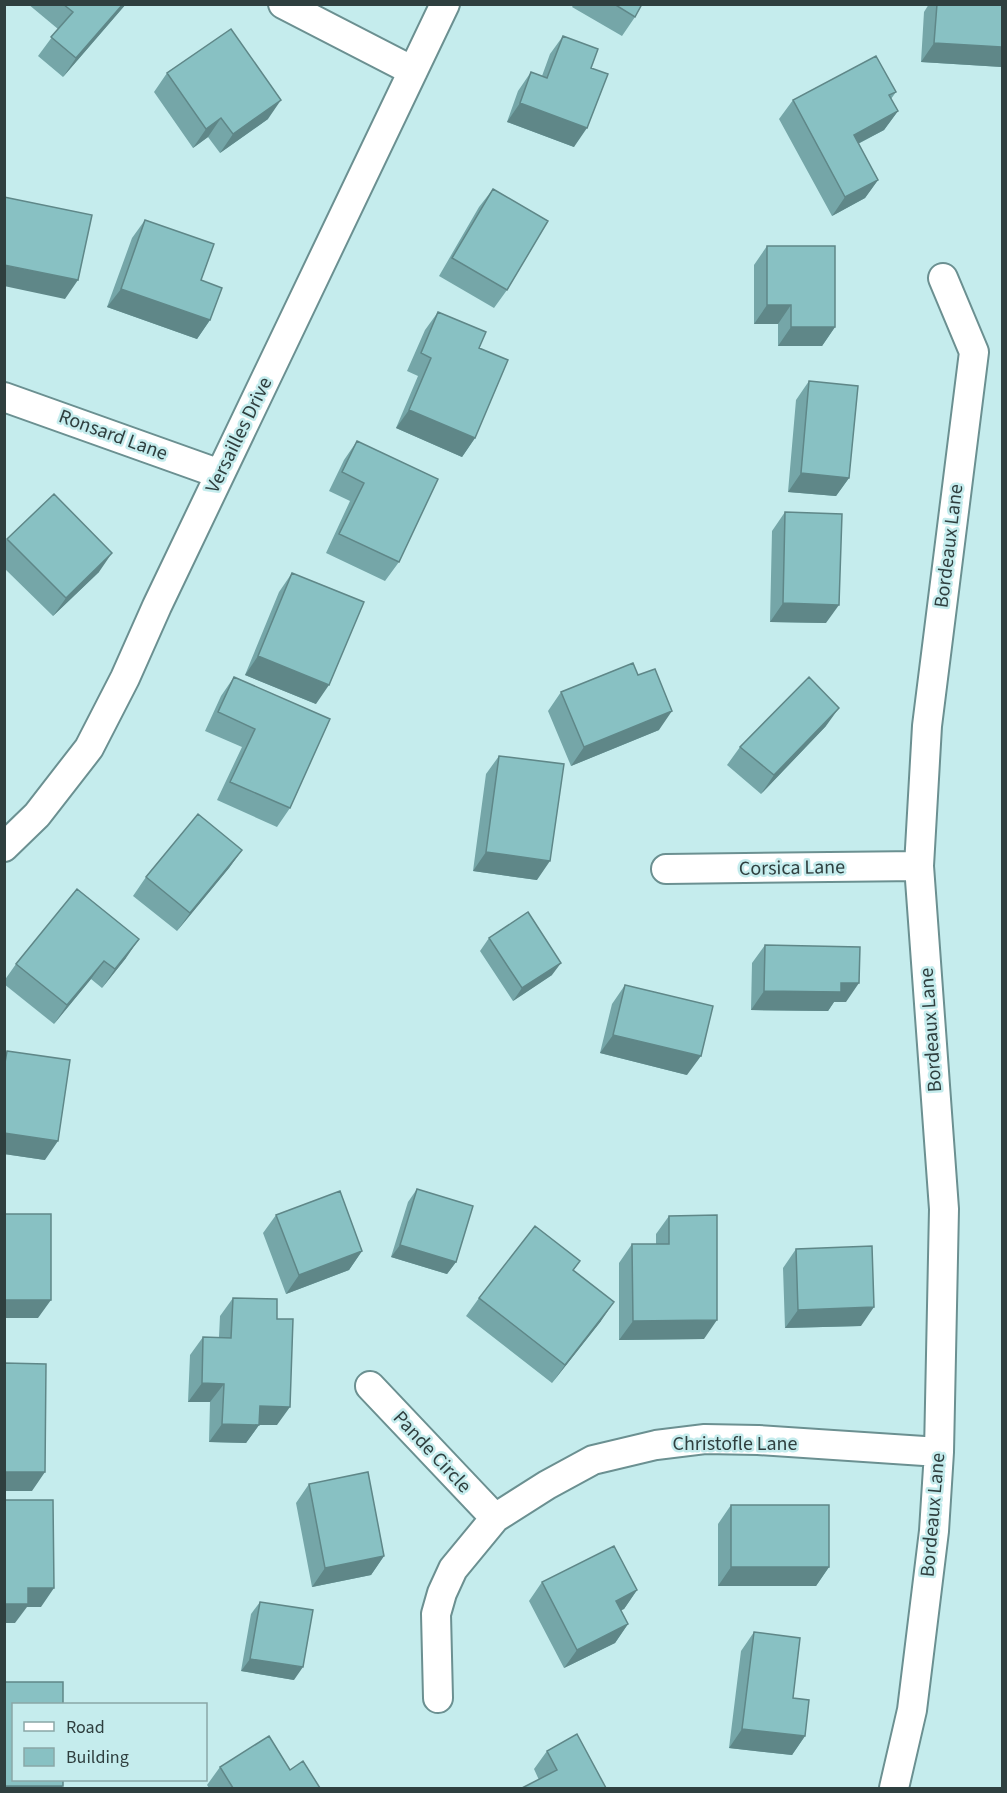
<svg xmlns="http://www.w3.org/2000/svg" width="1007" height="1793" viewBox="0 0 1007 1793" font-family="'Source Sans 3',sans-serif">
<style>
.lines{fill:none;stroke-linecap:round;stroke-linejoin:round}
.minor-casing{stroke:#6b9091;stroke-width:32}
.minor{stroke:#fff;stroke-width:28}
.wall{fill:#75a6a8}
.shaded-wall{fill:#5f8788}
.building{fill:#88c1c3;stroke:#5f8788;stroke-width:1.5}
.labels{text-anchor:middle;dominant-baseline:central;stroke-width:5;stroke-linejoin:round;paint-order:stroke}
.street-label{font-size:20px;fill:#2f3f3f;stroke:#c5eced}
</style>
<rect width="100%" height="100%" fill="#c5eced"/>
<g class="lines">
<!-- minor casing -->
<g class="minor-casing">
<path id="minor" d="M 283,4 L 413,71
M 4,397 L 220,474
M 4,847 L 37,815 L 89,748 L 125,678 L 157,606 L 445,4
M 666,869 L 919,866
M 370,1386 L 495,1518
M 438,1698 L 436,1614 L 442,1593 L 453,1569 L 495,1518 L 547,1485 L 593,1460 L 656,1445 L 705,1439 L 758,1440 L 939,1452
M 894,1788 L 912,1710 L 934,1531 L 939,1452 L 944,1209 L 919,866 L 927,726 L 974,352 L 943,278"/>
</g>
<!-- minor -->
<use href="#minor" class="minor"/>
</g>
<!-- wall -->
<path class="wall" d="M 28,4 L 126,4 L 63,77 L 38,56 L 58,29 Z
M 574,4 L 642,4 L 635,17 L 622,36 L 572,7 Z
M 929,4 L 1002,4 L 1002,67 L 921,62 L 924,12 Z
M 563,36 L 591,68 L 574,147 L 507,122 L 518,91 L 531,72 L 542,76 L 550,54 Z
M 167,73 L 268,119 L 220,153 L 208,137 L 193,148 L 154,92 Z
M 896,92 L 891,99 L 898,111 L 884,130 L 858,144 L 878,180 L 865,198 L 832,216 L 779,119 L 793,100 Z
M 493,189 L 507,290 L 494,308 L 439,276 L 479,207 Z
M 145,220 L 201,280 L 210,320 L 197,339 L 107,307 L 132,238 Z
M 767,246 L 835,327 L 822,346 L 778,346 L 778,324 L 754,324 L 754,265 Z
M 438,312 L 479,348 L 475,438 L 462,457 L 396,428 L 418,376 L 407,371 L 425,330 Z
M 809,381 L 849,478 L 836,496 L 788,492 L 796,400 Z
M 357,441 L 399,562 L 385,581 L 326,553 L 350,501 L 329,491 L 344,460 Z
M 785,512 L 826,623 L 770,622 L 772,531 Z
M 7,539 L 99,572 L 53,616 L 4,568 L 4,543 Z
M 292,573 L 316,704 L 245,675 L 279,592 Z
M 638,675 L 659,730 L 571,766 L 548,711 L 561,692 Z
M 234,677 L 290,808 L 277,827 L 217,800 L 242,747 L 205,731 L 221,696 Z
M 826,726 L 761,794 L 727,765 L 740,747 Z
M 499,756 L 537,880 L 473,871 L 486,774 Z
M 242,850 L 229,868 L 177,931 L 133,896 L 146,877 Z
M 489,938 L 552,975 L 513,1001 L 480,951 Z
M 765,945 L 846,1002 L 834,1002 L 828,1011 L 751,1010 L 752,963 Z
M 126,958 L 102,988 L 91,979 L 54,1024 L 4,984 L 4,981 L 16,964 Z
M 625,985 L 687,1075 L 600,1053 L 612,1004 Z
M 7,1051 L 45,1160 L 4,1154 L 4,1055 Z
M 417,1189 L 456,1262 L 447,1274 L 391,1257 L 408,1202 Z
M 276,1215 L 362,1251 L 349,1270 L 286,1294 L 263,1233 Z
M 669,1216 L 704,1339 L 619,1340 L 619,1263 L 632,1244 L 656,1244 L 656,1234 Z
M 796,1249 L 861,1326 L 785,1328 L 783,1268 Z
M 580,1261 L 573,1271 L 601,1321 L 552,1383 L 466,1316 L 479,1298 Z
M 233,1298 L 277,1425 L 259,1425 L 246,1443 L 209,1442 L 210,1402 L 188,1402 L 190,1355 L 203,1337 L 219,1337 L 220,1316 Z
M 309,1484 L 384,1556 L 371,1575 L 312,1587 L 296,1503 Z
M 731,1505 L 829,1567 L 816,1586 L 718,1586 L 718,1524 Z
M 542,1582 L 637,1590 L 624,1609 L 621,1610 L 628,1624 L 615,1643 L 564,1668 L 529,1601 Z
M 260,1602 L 294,1680 L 241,1671 L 251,1614 Z
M 754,1632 L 793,1698 L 805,1736 L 792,1755 L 729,1748 L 741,1651 Z
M 547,1751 L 606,1788 L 539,1780 L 534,1769 Z
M 220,1767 L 290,1770 L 320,1788 L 209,1788 L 207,1785 Z"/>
<!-- shaded-wall -->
<path class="shaded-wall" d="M 123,4 L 126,4 L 63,77 L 76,58 Z
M 934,43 L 1002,47 L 1002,67 L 921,62 Z
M 281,100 L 268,119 L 220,153 L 233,134 Z
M 520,103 L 587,128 L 574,147 L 507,122 Z
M 898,111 L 884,130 L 840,153 L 854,135 Z
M 221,118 L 208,137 L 193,148 L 206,129 Z
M 878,180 L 865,198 L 832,216 L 845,197 Z
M 4,265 L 78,280 L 65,299 L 4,286 Z
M 121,289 L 210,320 L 197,339 L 107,307 Z
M 767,305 L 791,305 L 778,324 L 754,324 Z
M 791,327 L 835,327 L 822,346 L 778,346 Z
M 409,410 L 475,438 L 462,457 L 396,428 Z
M 801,473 L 849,478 L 836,496 L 788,492 Z
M 112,553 L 99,572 L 53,616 L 66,598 Z
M 783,603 L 839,605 L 826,623 L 770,622 Z
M 258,656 L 329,685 L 316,704 L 245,675 Z
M 839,708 L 826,726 L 761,794 L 774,775 Z
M 672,711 L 659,730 L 571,766 L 584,747 Z
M 242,850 L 229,868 L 177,931 L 190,913 Z
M 486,852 L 550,861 L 537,880 L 473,871 Z
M 139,939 L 126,958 L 102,988 L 115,969 Z
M 104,961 L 91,979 L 54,1024 L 67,1005 Z
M 561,963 L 552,975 L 513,1001 L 522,988 Z
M 841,983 L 859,983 L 846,1002 L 834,1002 L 828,1011 L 751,1010 L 764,991 Z
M 613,1035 L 701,1056 L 687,1075 L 600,1053 Z
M 4,1133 L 58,1141 L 45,1160 L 4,1154 Z
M 400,1245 L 456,1262 L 447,1274 L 391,1257 Z
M 362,1251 L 349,1270 L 286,1294 L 299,1275 Z
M 4,1300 L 51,1300 L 38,1318 L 4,1318 Z
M 614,1302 L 601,1321 L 552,1383 L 565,1365 Z
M 874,1307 L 861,1326 L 785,1328 L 798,1310 Z
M 717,1320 L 704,1339 L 619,1340 L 633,1321 Z
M 202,1383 L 224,1384 L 210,1402 L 188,1402 Z
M 260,1406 L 290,1407 L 277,1425 L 259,1425 L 246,1443 L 209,1442 L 222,1424 Z
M 4,1472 L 45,1472 L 32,1491 L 4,1491 Z
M 384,1556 L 371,1575 L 312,1587 L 325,1568 Z
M 731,1567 L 829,1567 L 816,1586 L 718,1586 Z
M 28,1588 L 54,1588 L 41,1607 L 27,1607 L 15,1623 L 4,1623 L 4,1604 Z
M 637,1590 L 624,1609 L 603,1619 L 616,1601 Z
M 628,1624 L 615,1643 L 564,1668 L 577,1650 Z
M 250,1659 L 303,1667 L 294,1680 L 241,1671 Z
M 742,1729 L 805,1736 L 792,1755 L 729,1748 Z
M 4,1786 L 63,1786 L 61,1788 L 4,1788 Z"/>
<!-- building -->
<path class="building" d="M 63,4 L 123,4 L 76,58 L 51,37 L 73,12 Z
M 614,4 L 642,4 L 635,17 Z
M 937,4 L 1002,4 L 1002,47 L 934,43 Z
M 231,29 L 281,100 L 233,134 L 221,118 L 206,129 L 167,73 Z
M 563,36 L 598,49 L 591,68 L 608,74 L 587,128 L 520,103 L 531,72 L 547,78 Z
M 876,56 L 896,92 L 889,95 L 898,111 L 854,135 L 878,180 L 845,197 L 793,100 Z
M 493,189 L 548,221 L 507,290 L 452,258 Z
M 4,197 L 92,215 L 78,280 L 4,265 Z
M 145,220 L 214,244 L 201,280 L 222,288 L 210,320 L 121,289 Z
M 767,246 L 835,246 L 835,327 L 791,327 L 791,305 L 767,305 Z
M 438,312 L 486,332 L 479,348 L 508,360 L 475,438 L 409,410 L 431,358 L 421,353 Z
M 809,381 L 858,386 L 849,478 L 801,473 Z
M 357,441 L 438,479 L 399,562 L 339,534 L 364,483 L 342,472 Z
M 54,494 L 112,553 L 66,598 L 7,539 Z
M 785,512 L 842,514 L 839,605 L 783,603 Z
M 292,573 L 364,602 L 329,685 L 258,656 Z
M 633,663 L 638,675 L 655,669 L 672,711 L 584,747 L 561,692 Z
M 234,677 L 330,719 L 290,808 L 230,782 L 255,729 L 218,712 Z
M 809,677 L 839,708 L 774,775 L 740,747 Z
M 499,756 L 564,764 L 550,861 L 486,852 Z
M 198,814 L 242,850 L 190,913 L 146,877 Z
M 77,889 L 139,939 L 115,969 L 104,961 L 67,1005 L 16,964 Z
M 528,912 L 561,963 L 522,988 L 489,938 Z
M 765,945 L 860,947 L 859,983 L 841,983 L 841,992 L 764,991 Z
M 625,985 L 713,1006 L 701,1056 L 613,1035 Z
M 7,1051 L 70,1060 L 58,1141 L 4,1133 L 4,1069 Z
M 417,1189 L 473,1206 L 456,1262 L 400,1245 Z
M 340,1191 L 362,1251 L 299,1275 L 276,1215 Z
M 4,1214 L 51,1214 L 51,1300 L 4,1300 Z
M 717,1215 L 717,1320 L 633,1321 L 632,1244 L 669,1244 L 669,1216 Z
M 535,1226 L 580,1261 L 573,1270 L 614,1302 L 565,1365 L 479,1298 Z
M 872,1246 L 874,1307 L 798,1310 L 796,1249 Z
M 233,1298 L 277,1299 L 277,1319 L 293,1319 L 290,1407 L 260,1406 L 259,1425 L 222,1424 L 224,1384 L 202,1383 L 203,1337 L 231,1338 Z
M 4,1363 L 46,1364 L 45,1472 L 4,1472 Z
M 368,1472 L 384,1556 L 325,1568 L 309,1484 Z
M 4,1500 L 53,1500 L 54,1588 L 28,1588 L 28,1604 L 4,1604 Z
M 731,1505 L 829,1505 L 829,1567 L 731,1567 Z
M 614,1546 L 637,1590 L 616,1601 L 628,1624 L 577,1650 L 542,1582 Z
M 260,1602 L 313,1610 L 303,1667 L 250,1659 Z
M 754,1632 L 800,1638 L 793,1698 L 809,1700 L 805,1736 L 742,1729 Z
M 4,1682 L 63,1682 L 63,1704 L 14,1704 L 14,1779 L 63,1779 L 63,1786 L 4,1786 Z
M 577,1734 L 606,1788 L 522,1788 L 557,1770 L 547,1751 Z
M 269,1736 L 290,1770 L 303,1761 L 320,1788 L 233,1788 L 220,1767 Z"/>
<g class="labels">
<!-- street labels -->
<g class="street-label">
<text transform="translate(113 435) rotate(20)">Ronsard Lane</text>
<text transform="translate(239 435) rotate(-64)">Versailles Drive</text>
<text transform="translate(949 546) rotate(-83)">Bordeaux Lane</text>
<text transform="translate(792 868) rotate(-1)">Corsica Lane</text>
<text transform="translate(931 1030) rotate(-94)">Bordeaux Lane</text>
<text x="735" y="1444">Christofle Lane</text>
<text transform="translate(432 1452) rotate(47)">Pande Circle</text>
<text transform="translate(933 1515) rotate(-85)">Bordeaux Lane</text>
</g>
</g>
<!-- border -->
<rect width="1007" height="1793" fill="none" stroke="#2f3f3f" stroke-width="12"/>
<!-- legend -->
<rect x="12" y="1703" width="195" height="78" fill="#c5eced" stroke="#89a7a7" stroke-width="1.5"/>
<rect x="24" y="1722" width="30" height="9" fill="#ffffff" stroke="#89a7a7" stroke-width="1.5"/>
<text x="66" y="1733" font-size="18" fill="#2f3f3f">Road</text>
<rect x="24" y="1748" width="30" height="18" fill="#88c1c3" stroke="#89a7a7" stroke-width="1.5"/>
<text x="66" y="1763" font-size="18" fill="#2f3f3f">Building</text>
</svg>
